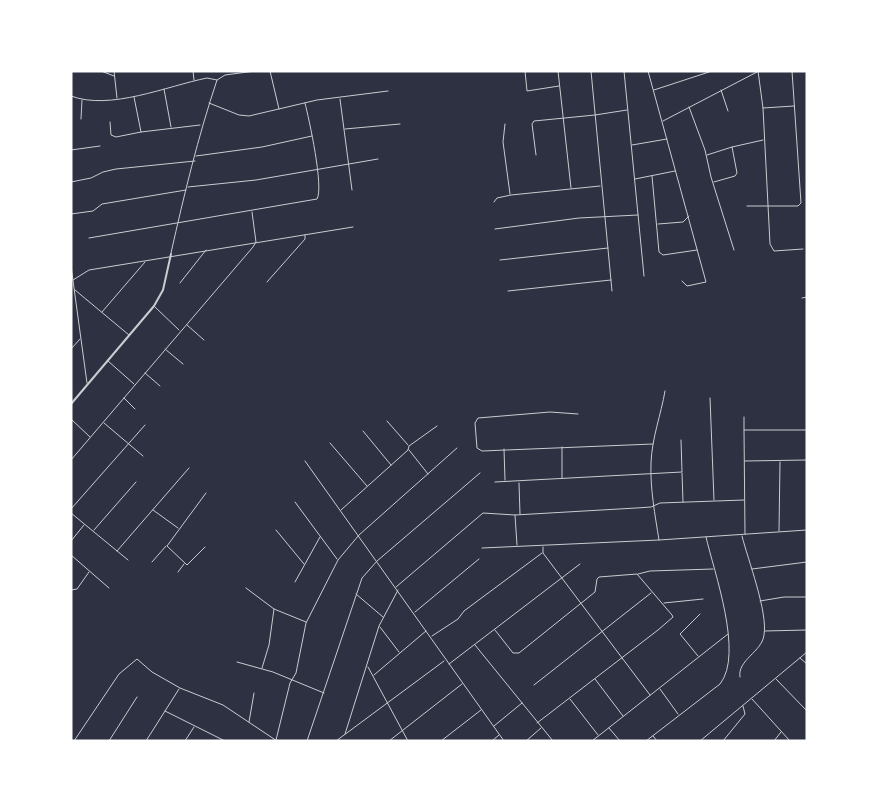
<svg xmlns="http://www.w3.org/2000/svg" width="878" height="812" viewBox="0 0 878 812" font-family="'Titillium Web',sans-serif">
<style>
.lines{fill:none;stroke-linecap:round;stroke-linejoin:round}
.minor{stroke:#caccd0;stroke-width:1}
.tertiary{stroke:#caccd0;stroke-width:2}
</style>
<rect width="100%" height="100%" fill="#2d3142"/>
<g class="lines">
<!-- minor -->
<path class="minor" d="M 101,71 L 114,76
M 114,71 L 117,98
M 193,71 L 194,80
M 270,71 L 279,109
M 525,71 L 527,91 L 559,86
M 558,71 L 571,188
M 591,71 L 612,291
M 624,71 L 644,276
M 648,71 L 706,282 L 687,286 L 682,281
M 758,71 L 763,108 L 770,244 L 774,251 L 803,249
M 164,89 L 171,127
M 654,90 L 709,72
M 721,90 L 728,111
M 71,96 C 110,111 167,86 207,78 L 217,80
M 134,97 L 141,132
M 340,99 L 352,190
M 209,103 L 239,115 L 249,116 L 317,100 L 388,91
M 689,107 L 705,150 L 711,177 L 734,250
M 763,108 L 794,106
M 81,119 L 82,100
M 663,121 L 757,72
M 110,122 L 111,135 L 116,137 L 141,132 L 200,125
M 505,124 L 503,142 L 510,194
M 345,129 L 400,124
M 632,145 L 667,139
M 71,150 L 100,146
M 536,155 L 532,124 L 534,121 L 595,115 L 627,110
M 707,155 L 732,147 L 763,140
M 196,156 L 262,147 L 312,136
M 652,176 L 659,252 L 663,255 L 697,250
M 635,179 L 675,171
M 71,182 L 91,178 L 103,172 L 116,169 L 195,161
M 714,182 L 735,176 L 737,173 L 732,147
M 188,187 L 256,180 L 378,159
M 494,202 L 497,198 L 511,195 L 600,186
M 747,206 L 798,206 L 801,203 L 792,71
M 71,214 L 93,211 L 102,204 L 186,190
M 658,224 L 683,222 L 689,216
M 495,229 L 579,218 L 638,215
M 89,238 L 317,199 C 324,187 309,119 305,103
M 171,253 C 184,195 198,137 217,80 L 225,75 L 255,71
M 500,260 L 608,248
M 71,266 L 87,383
M 73,280 L 89,270 L 353,227
M 267,282 L 305,239 L 305,235
M 180,283 L 206,250
M 75,290 L 129,335
M 508,291 L 611,280
M 802,298 L 807,297
M 155,307 L 179,330
M 102,312 L 145,262
M 187,325 L 204,340
M 71,349 L 80,339
M 165,349 L 183,364
M 108,361 L 134,384
M 145,373 L 160,386
M 124,398 L 135,409
M 710,398 L 714,500
M 578,414 L 550,412 L 478,418 L 475,423 L 477,448 L 482,451 L 653,444
M 744,417 L 744,430
M 71,419 L 90,437
M 387,421 L 408,445
M 104,423 L 143,456
M 363,431 L 391,465
M 330,443 L 367,486
M 562,447 L 562,478
M 504,449 L 505,480
M 409,450 L 428,474
M 71,460 L 253,247 L 256,242 L 252,212
M 305,461 L 504,741
M 745,461 L 807,460
M 682,473 L 683,502
M 495,482 L 682,472 L 681,440
M 519,483 L 520,514
M 295,502 L 337,559
M 71,509 L 145,425
M 153,510 L 178,528
M 341,510 L 408,450 L 409,446 L 437,426
M 71,513 L 128,560
M 515,515 L 517,545
M 94,530 L 136,482
M 276,530 L 304,564
M 779,531 L 780,462
M 745,534 L 744,430 L 807,430
M 659,540 C 655,515 650,488 651,463 C 652,437 661,415 665,391
M 71,541 L 84,525
M 205,547 L 187,565 L 167,546 L 206,493
M 543,547 L 543,553 L 650,695
M 482,548 L 659,540 L 807,530
M 117,551 L 189,468
M 71,555 L 109,588
M 152,562 L 166,546
M 752,569 L 807,562
M 178,572 L 184,564
M 638,574 L 650,571 L 713,569
M 295,582 L 320,537
M 396,587 L 483,513 L 515,515 L 636,508 L 651,507 L 660,503 L 744,500
M 246,588 L 274,609 L 306,622
M 71,590 L 77,589 L 89,572
M 356,594 L 383,617
M 760,601 L 784,597 L 807,597
M 664,603 L 703,599
M 415,612 L 479,559
M 380,627 L 399,652
M 495,630 L 513,653 L 519,653 L 595,592 L 597,579 L 599,577 L 637,574 L 672,615 L 673,617 L 658,630 L 537,723
M 765,631 L 807,630
M 432,636 L 458,619 L 464,611 L 542,553
M 475,645 L 553,741
M 698,656 L 680,634 L 700,614
M 800,658 L 807,664
M 237,662 L 273,672 L 324,693
M 449,664 L 580,564
M 368,667 L 408,741
M 262,668 L 269,645 L 274,609
M 374,675 L 426,631
M 740,677 C 737,660 762,652 764,635 C 768,612 748,560 742,536
M 595,679 L 623,716
M 776,679 L 807,711
M 534,685 L 651,593
M 660,689 L 678,714
M 570,699 L 598,735
M 752,699 L 790,741
M 165,711 L 225,741
M 249,722 L 254,693
M 494,726 L 522,703
M 609,728 L 620,741
M 345,734 L 379,626 L 398,590
M 653,736 L 657,741
M 276,740 L 290,683 L 296,673 L 306,623 L 338,560 L 359,535 L 457,448
M 74,741 L 119,674 L 137,659 L 152,672 L 180,688 L 223,705 L 277,741
M 109,741 L 137,697
M 146,741 L 179,689
M 185,741 L 194,727
M 307,741 L 362,578 L 377,561 L 480,473
M 336,741 L 444,661
M 389,741 L 462,684
M 441,741 L 481,710
M 492,741 L 499,735
M 526,741 L 541,728
M 592,741 L 728,634
M 646,741 L 720,684 C 744,654 714,572 706,537
M 700,741 L 807,652
M 723,741 L 745,714 L 743,706
M 774,741 L 781,732"/>
<!-- tertiary -->
<path class="tertiary" d="M 71,404 L 154,306 L 163,290 L 171,254"/>
</g>
<!-- border -->
<rect width="878" height="812" fill="none" stroke="#ffffff" stroke-width="145"/>
</svg>
